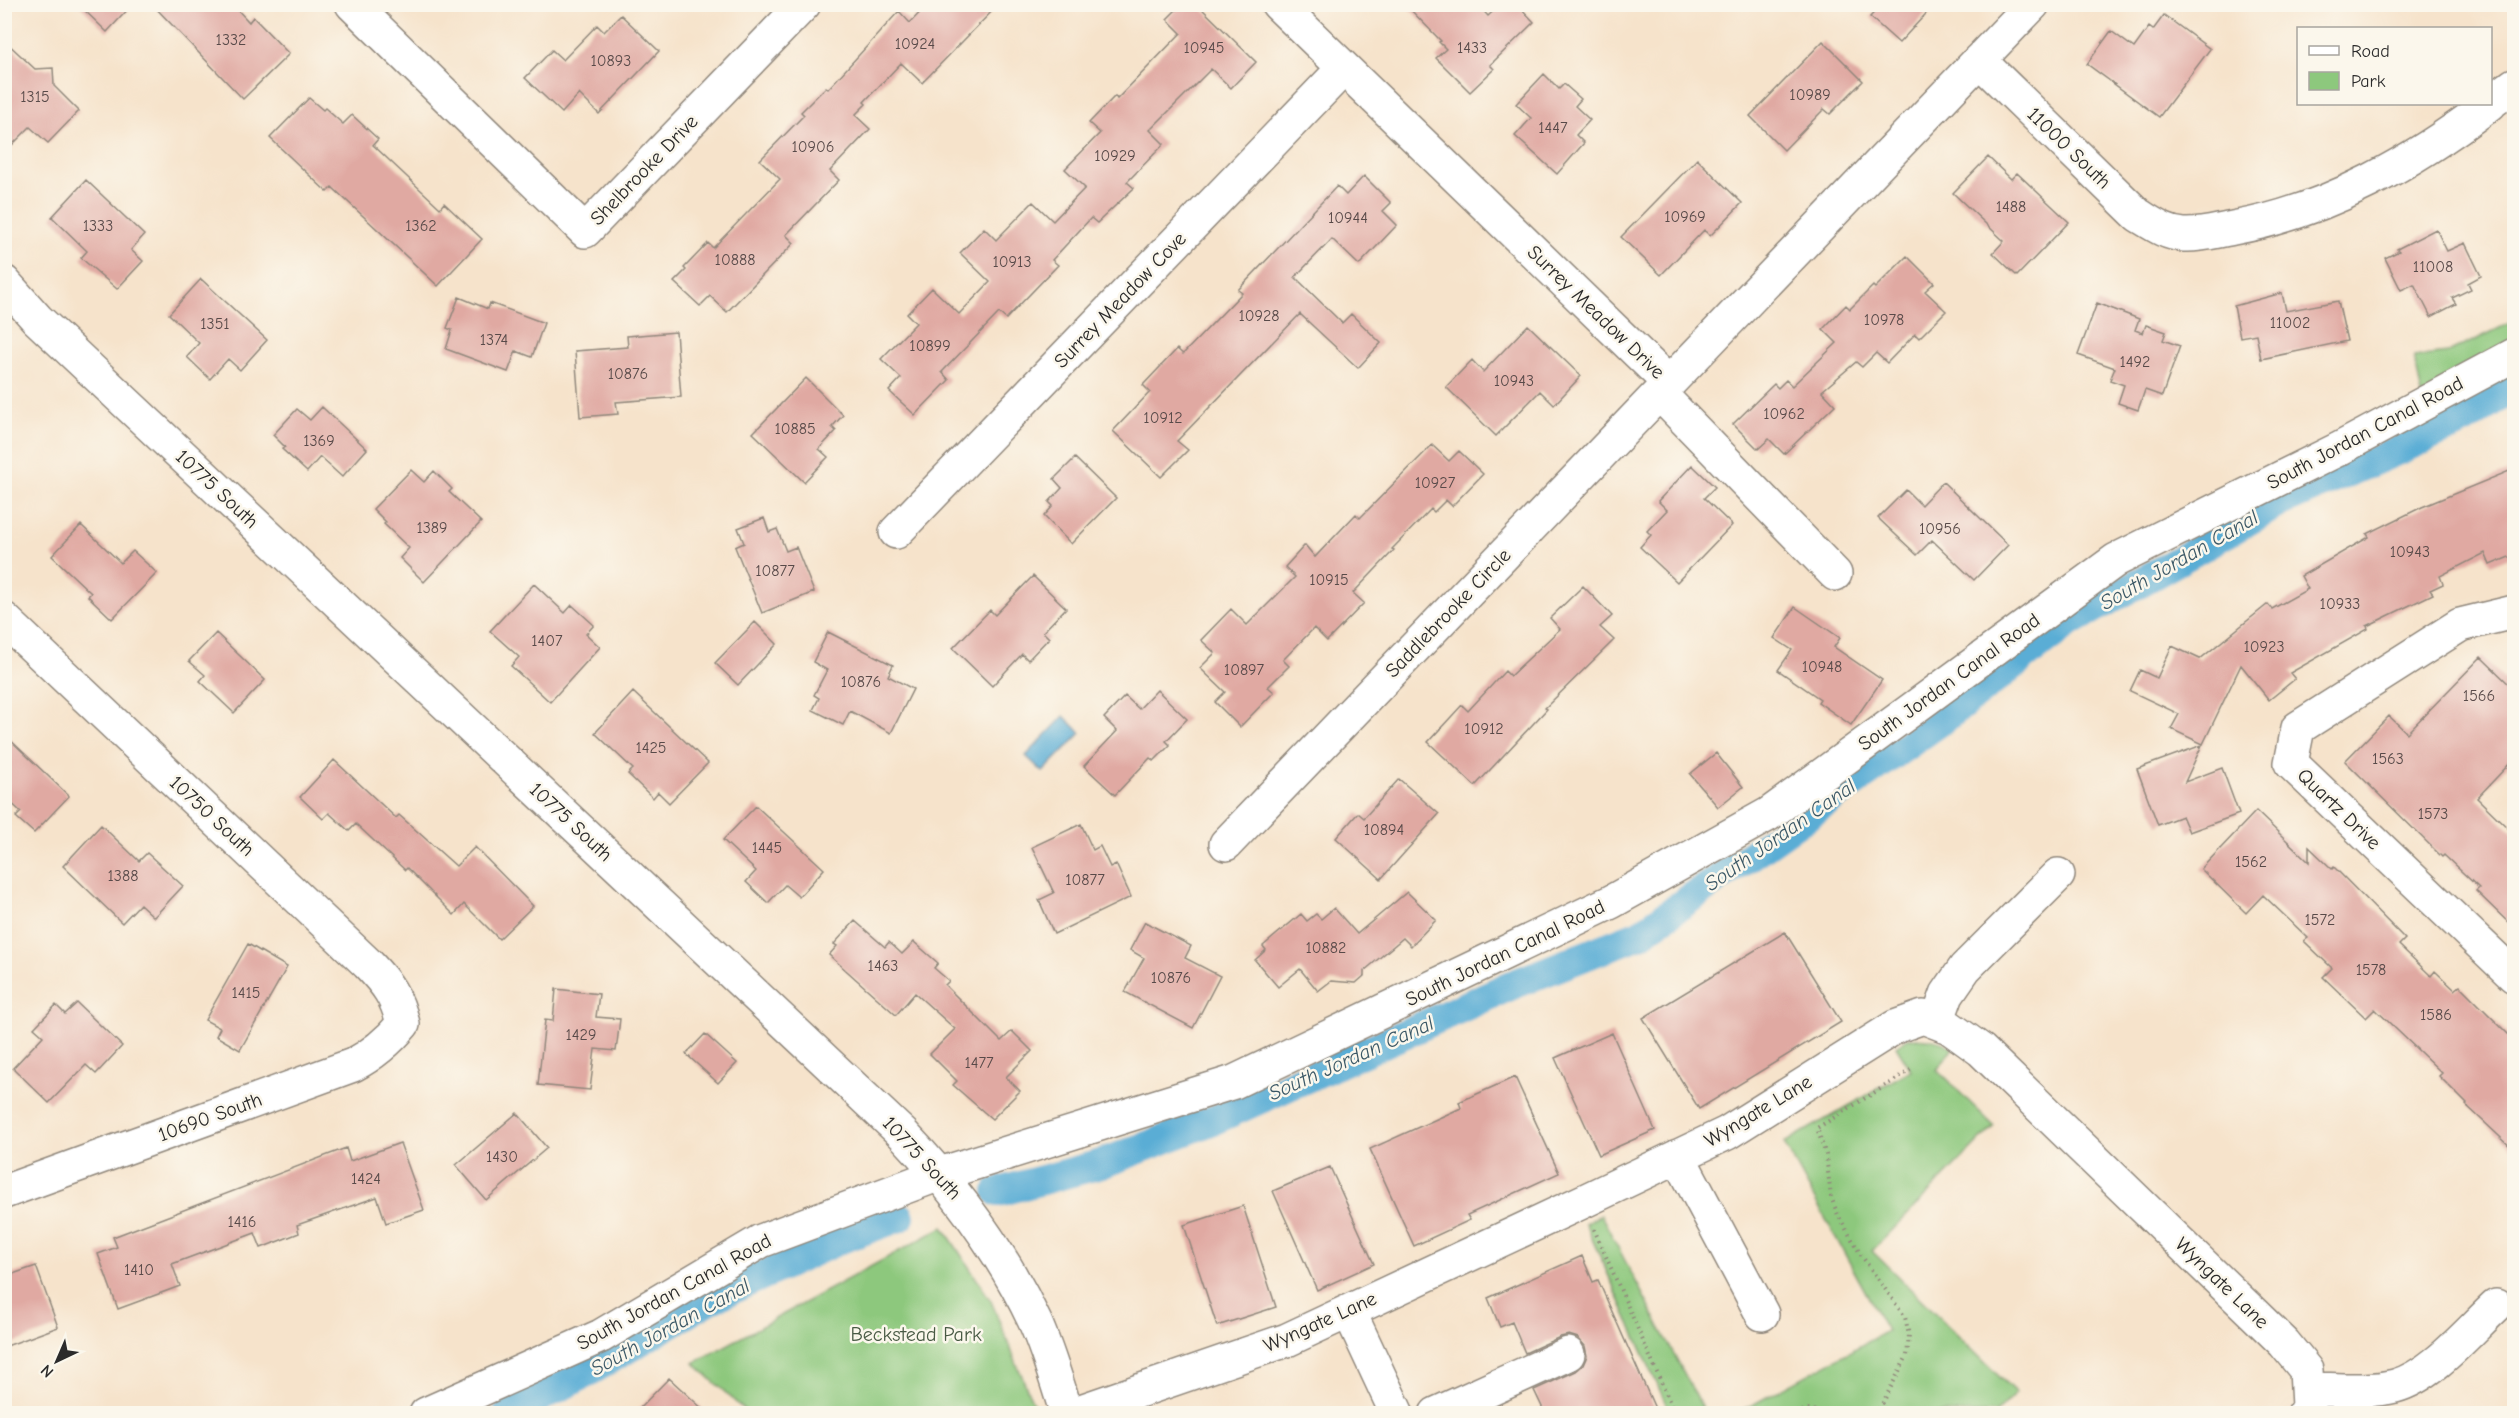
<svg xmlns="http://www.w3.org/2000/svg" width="2519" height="1418" viewBox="0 0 2519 1418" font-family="'Comic Neue',sans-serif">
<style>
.green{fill:#8dc87d;stroke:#5c7a54;stroke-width:1.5}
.water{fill:#5aadd5;stroke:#426c80;stroke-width:1.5}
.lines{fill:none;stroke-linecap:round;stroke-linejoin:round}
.canal{stroke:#5aadd5;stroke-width:30}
.building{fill:#e0a9a2}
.minor-casing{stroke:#90877b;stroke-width:36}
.path{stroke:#90877b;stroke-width:4;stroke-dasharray:1.5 4.5;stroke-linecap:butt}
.minor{stroke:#fff;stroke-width:33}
.labels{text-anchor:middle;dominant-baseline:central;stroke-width:5;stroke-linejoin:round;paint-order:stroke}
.number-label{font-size:16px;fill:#584a49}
.street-label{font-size:20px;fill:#2b2b2b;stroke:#fbf7ec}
.park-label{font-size:20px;fill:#485a44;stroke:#fbf7ec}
.water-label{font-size:21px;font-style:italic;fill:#3b5866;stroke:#fbf7ec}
</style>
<rect width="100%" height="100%" fill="#fbf7ec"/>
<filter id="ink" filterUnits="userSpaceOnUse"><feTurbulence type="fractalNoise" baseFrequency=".0167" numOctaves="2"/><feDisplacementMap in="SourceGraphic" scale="12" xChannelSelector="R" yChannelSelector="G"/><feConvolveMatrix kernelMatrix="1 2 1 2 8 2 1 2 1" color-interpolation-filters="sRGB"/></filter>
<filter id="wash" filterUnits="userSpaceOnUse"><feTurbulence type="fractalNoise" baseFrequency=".008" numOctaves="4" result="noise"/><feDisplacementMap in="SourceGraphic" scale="24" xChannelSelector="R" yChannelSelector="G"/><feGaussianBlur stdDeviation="1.35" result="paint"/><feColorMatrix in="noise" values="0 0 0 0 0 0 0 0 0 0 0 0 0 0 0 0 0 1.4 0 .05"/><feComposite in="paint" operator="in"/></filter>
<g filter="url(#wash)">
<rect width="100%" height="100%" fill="#f6e3cb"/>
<!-- green -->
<path class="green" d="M 2514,321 L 2514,355 L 2424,404 L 2414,357 L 2448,353 Z
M 1908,1038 C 1924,1038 1940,1039 1953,1048 L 1937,1070 L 1994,1126 L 1872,1251 L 2016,1393 L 1996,1413 L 1736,1414 L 1887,1331 L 1784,1143 L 1911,1070 L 1896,1046 Z
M 1601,1215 L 1705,1413 L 1670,1413 L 1585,1223 Z
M 943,1227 L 991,1301 L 1037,1413 L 747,1413 L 694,1363 Z"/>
<!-- water -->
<path class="water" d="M 1064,716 L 1081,733 L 1043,772 L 1026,756 Z"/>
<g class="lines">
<!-- canal -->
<path class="canal" d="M 998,1192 L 1101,1164 L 1216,1119 L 1512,985 L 1640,934 L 1941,721 L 2067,624 L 2281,502 L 2462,422 L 2514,387
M 508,1414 L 583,1375 L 707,1301 L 841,1239 L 900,1217"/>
</g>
<g id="blocks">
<!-- building -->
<path class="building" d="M 78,4 L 133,4 L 107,32 Z
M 152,4 L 232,4 L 249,22 L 253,17 L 289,54 L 243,99 Z
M 928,4 L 999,4 L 922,83 L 901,63 L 864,102 L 866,104 L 855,115 L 870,129 L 830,171 L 839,180 L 786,235 L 794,243 L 727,312 L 710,296 L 700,306 L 674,282 L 686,270 L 684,268 L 708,243 L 713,248 L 780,179 L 760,160 L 804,115 L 801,112 L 826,87 L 828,89 L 899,11 L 910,23 Z
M 1182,4 L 1197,4 L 1256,62 L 1231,88 L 1211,69 L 1150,130 L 1164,144 L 1127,182 L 1134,188 L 1097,223 L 1091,218 L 1052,260 L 1058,265 L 1006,319 L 999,313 L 942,372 L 949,380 L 915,415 L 889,391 L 901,378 L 881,359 L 916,323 L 907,314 L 932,288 L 959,314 L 990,282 L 960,253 L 984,228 L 996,240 L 1033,202 L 1053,221 L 1085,188 L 1065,169 L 1100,133 L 1089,123 L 1115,96 L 1117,99 L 1181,33 L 1167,19 Z
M 1405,4 L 1477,4 L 1488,16 L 1501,4 L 1517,4 L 1534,22 L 1490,65 L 1494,69 L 1470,92 L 1436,58 L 1446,49 L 1439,42 L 1441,41 Z
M 1882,4 L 1935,4 L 1899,43 L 1870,17 Z
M 621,15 L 659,51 L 599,114 L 579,94 L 562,113 L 525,78 L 552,50 L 563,60 L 597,25 L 604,32 Z
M 2164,15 L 2210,49 L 2159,117 L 2087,64 L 2111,31 L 2134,48 L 2149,27 L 2153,30 Z
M 4,40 L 35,69 L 53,68 L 54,86 L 79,111 L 48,143 L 30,127 L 4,153 Z
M 1823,41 L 1863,81 L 1830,114 L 1824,109 L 1784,150 L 1750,116 Z
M 1544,74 L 1559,89 L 1564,84 L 1581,99 L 1575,106 L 1590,120 L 1576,135 L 1584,143 L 1557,174 L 1515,136 L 1531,118 L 1516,104 Z
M 309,98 L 323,110 L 325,108 L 343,124 L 352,115 L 378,139 L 373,145 L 440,208 L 444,203 L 482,239 L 438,286 L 332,187 L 327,192 L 270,138 Z
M 1988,157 L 2011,179 L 2017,173 L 2069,222 L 2017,276 L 1993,253 L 2004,241 L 1953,193 Z
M 1697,159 L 1742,203 L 1710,236 L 1704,230 L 1661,275 L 1621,237 Z
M 1364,176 L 1391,203 L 1383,211 L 1397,225 L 1359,265 L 1332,239 L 1295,277 L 1342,323 L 1351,314 L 1381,343 L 1358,368 L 1300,314 L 1177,441 L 1188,450 L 1161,477 L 1113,431 L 1150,392 L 1143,385 L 1177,349 L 1183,354 L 1242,293 L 1238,290 L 1337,186 L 1346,195 Z
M 86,180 L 144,235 L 131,250 L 143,261 L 117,289 L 81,258 L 87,251 L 52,217 Z
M 2436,229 L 2447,251 L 2465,243 L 2481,276 L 2468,283 L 2471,289 L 2452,298 L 2456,304 L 2431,317 L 2414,284 L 2401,290 L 2385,258 L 2399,251 L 2397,249 Z
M 1907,256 L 1934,283 L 1925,291 L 1946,311 L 1919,338 L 1915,334 L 1887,363 L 1876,353 L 1862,367 L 1856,362 L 1822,391 L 1835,405 L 1784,454 L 1769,439 L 1758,449 L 1733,424 L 1774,384 L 1778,388 L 1786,380 L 1792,386 L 1837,343 L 1823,329 L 1846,305 L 1850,309 L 1873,286 L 1875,288 Z
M 201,279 L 267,340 L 240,370 L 228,359 L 210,379 L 187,357 L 199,343 L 169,314 Z
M 2282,293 L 2286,311 L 2338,301 L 2347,341 L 2261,359 L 2256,334 L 2240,337 L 2234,306 Z
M 459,297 L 488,309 L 490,303 L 544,323 L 532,357 L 516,351 L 508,372 L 446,349 L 452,330 L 447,328 Z
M 2097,303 L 2139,319 L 2135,330 L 2143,333 L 2146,325 L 2166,332 L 2163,340 L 2180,346 L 2162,396 L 2145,390 L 2138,410 L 2118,403 L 2124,385 L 2110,380 L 2115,368 L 2078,355 Z
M 1528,325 L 1581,376 L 1554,405 L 1540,391 L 1496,436 L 1446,387 L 1472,360 L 1483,372 Z
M 676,332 L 681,397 L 616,402 L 618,414 L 580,417 L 575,351 L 628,347 L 627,336 Z
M 806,378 L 843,415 L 832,427 L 836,431 L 819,449 L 828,457 L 804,482 L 753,433 Z
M 322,407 L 367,449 L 342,477 L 320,457 L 307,472 L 282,449 L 285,447 L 273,435 L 297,409 L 310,420 Z
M 1432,445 L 1449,461 L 1459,451 L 1483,474 L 1452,506 L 1446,500 L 1434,512 L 1431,509 L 1392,549 L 1394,550 L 1353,593 L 1364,603 L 1327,641 L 1314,628 L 1283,660 L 1289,666 L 1268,687 L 1274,692 L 1240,727 L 1215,702 L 1225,692 L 1200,668 L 1215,653 L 1201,640 L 1231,609 L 1247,625 L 1295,577 L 1285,567 L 1305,545 L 1315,557 L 1356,514 L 1360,518 Z
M 1075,458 L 1116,498 L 1071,544 L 1044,516 L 1053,506 L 1049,502 L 1062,488 L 1054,479 Z
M 1692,465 L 1715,487 L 1704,498 L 1732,525 L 1677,582 L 1640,547 L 1651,535 L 1647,531 L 1667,510 L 1658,501 Z
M 2514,469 L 2514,555 L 2490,565 L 2485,553 L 2440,576 L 2443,584 L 2430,590 L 2433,594 L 2367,626 L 2368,629 L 2290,673 L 2295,679 L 2269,700 L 2241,665 L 2203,744 L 2171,729 L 2179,714 L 2130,691 L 2140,670 L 2157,678 L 2172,646 L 2200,659 L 2268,604 L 2272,609 L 2308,589 L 2301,576 L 2369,537 L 2367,534 L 2422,507 Z
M 411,470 L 424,482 L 434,471 L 452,489 L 449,492 L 481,522 L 424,582 L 400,558 L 409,548 L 384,524 L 386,522 L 373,509 Z
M 1943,482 L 2008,545 L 1974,580 L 1932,540 L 1917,555 L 1878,518 L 1906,490 L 1921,505 Z
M 764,518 L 769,532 L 777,529 L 786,551 L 796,547 L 814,592 L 762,613 L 735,547 L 744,543 L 738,528 Z
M 81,525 L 121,563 L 133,551 L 157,573 L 112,619 L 88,596 L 91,593 L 52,556 Z
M 1033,576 L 1066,608 L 1043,632 L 1049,638 L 1028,660 L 1022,654 L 992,686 L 953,648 L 990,610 L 995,615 Z
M 534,584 L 565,613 L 572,605 L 594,625 L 586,634 L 600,647 L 550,702 L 511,666 L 519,657 L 490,631 Z
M 1583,586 L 1612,616 L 1600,627 L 1614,640 L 1545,708 L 1547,709 L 1475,786 L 1428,742 L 1462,705 L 1468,711 L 1505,671 L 1510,676 L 1560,629 L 1550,618 Z
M 1795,607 L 1840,638 L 1834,647 L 1882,680 L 1851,725 L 1818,702 L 1820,699 L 1778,670 L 1792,650 L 1774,638 Z
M 755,622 L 777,644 L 738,685 L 715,663 Z
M 828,632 L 893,665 L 888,676 L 913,689 L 891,733 L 850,711 L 843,725 L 813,710 L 819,698 L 814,695 L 827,670 L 813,662 Z
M 216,633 L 265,680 L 234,713 L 200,681 L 205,675 L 189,661 Z
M 2481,657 L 2514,689 L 2514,759 L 2477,798 L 2514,834 L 2514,928 L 2476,891 L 2479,888 L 2444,855 L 2442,857 L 2345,761 L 2389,716 L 2407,733 Z
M 1157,690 L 1187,719 L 1166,741 L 1170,745 L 1154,761 L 1150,758 L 1115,795 L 1084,766 L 1117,731 L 1104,718 L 1125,696 L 1139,709 Z
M 633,692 L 708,763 L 669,803 L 658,792 L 653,798 L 628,774 L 633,769 L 595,733 Z
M 4,734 L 69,796 L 34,833 L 16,817 L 21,812 L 4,796 Z
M 2202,745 L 2185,782 L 2222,768 L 2239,814 L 2189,832 L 2182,816 L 2158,825 L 2137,769 Z
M 1716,753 L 1743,787 L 1718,807 L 1690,774 Z
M 334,760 L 396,818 L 399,815 L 456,866 L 475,847 L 533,906 L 499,939 L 464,904 L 454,915 L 407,868 L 405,870 L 356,824 L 349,831 L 329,813 L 323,819 L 300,797 Z
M 1399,779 L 1439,814 L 1381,879 L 1336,838 L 1358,813 L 1364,818 Z
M 756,806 L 824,869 L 799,897 L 785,885 L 768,903 L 746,882 L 756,871 L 723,840 Z
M 2256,811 L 2309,862 L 2309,847 L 2332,869 L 2334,867 L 2405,939 L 2399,945 L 2431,976 L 2435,971 L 2455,990 L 2460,986 L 2514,1040 L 2514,1150 L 2466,1105 L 2467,1104 L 2439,1076 L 2442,1073 L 2375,1009 L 2366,1018 L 2323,977 L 2332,968 L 2304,941 L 2308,938 L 2263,895 L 2246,913 L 2201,869 Z
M 1081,824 L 1093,850 L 1100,846 L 1110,867 L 1116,864 L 1131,897 L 1054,934 L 1039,900 L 1054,893 L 1032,847 Z
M 101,825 L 139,861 L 147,853 L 183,886 L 154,917 L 140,904 L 122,923 L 63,866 Z
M 1407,892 L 1436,920 L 1411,946 L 1403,938 L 1364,971 L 1364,976 L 1356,983 L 1331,981 L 1318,991 L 1300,969 L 1278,987 L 1255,960 L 1266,950 L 1263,946 L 1301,914 L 1307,921 L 1316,914 L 1321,919 L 1334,908 L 1357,934 Z
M 855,921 L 885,947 L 889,942 L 902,954 L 914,942 L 938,963 L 934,968 L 949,981 L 945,985 L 1001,1041 L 1012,1031 L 1032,1051 L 1006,1077 L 1020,1091 L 992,1119 L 953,1085 L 957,1081 L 930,1054 L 955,1029 L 915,993 L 896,1015 L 829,955 L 837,946 L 834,944 Z
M 1145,922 L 1191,946 L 1185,958 L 1220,976 L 1193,1028 L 1125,992 L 1144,958 L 1130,950 Z
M 1785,932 L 1841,1022 L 1699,1109 L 1643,1018 Z
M 248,944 L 287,967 L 240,1050 L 216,1036 L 220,1028 L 205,1020 Z
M 556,989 L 599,994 L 596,1017 L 620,1019 L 616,1051 L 595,1049 L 590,1090 L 538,1085 L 545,1020 L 553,1021 Z
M 77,1003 L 122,1046 L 96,1074 L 86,1065 L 49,1103 L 13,1068 L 43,1036 L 34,1028 L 56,1005 L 65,1014 Z
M 1612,1033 L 1655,1130 L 1599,1155 L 1555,1058 Z
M 705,1034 L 737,1063 L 718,1083 L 686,1054 Z
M 1515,1077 L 1559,1173 L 1467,1215 L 1470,1220 L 1414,1246 L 1370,1149 L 1461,1108 L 1459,1102 Z
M 517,1113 L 547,1148 L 486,1200 L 456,1165 Z
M 400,1143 L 424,1210 L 386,1223 L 377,1197 L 297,1225 L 299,1233 L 261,1248 L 255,1233 L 172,1264 L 180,1286 L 118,1309 L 98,1254 L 117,1247 L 113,1237 L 346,1148 L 350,1161 Z
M 1330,1167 L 1374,1264 L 1317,1290 L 1273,1191 Z
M 1243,1206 L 1276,1307 L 1217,1326 L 1184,1225 Z
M 1582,1256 L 1593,1282 L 1598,1280 L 1657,1413 L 1545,1413 L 1534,1390 L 1576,1371 L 1583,1365 L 1587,1356 L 1585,1346 L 1578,1338 L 1569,1335 L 1560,1337 L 1525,1353 L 1512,1322 L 1500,1327 L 1488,1298 Z
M 36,1266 L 58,1327 L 4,1347 L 4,1277 Z
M 669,1378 L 707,1413 L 635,1413 Z"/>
</g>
</g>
<g filter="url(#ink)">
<use href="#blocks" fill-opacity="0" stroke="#90877b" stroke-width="1.5"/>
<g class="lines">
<!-- minor casing -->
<g class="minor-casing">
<path id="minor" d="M 352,4 L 585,231 L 804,4
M 1278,4 L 1669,383
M 1979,60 L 2138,215 C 2153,224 2166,234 2184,235 C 2200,236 2217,231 2233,228 C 2329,211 2413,162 2490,104
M 2490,103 L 2514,85
M 4,282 L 37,319 L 903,1134 C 956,1190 1002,1251 1035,1322 C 1048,1351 1057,1383 1067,1414
M 1659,393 L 1835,574
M 896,532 L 1344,68
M 2514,612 L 2460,625 L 2298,728 L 2291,763 L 2514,976
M 4,619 L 368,964 C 387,984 397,997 403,1024 C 388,1042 374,1054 353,1065 L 4,1192
M 1226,844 L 2033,4
M 1937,1022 L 1947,994 L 1965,968 L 2058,875
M 1678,1156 L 1762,1314
M 1349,1311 L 1397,1414
M 2307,1389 C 2335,1389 2367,1393 2395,1386 C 2432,1376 2468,1332 2496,1306
M 426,1414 L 601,1336 L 761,1241 L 940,1174 L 1234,1082 L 1611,902 L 1769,814 L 2116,560 L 2339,449 L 2514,355
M 1072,1414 L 1287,1340 L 1582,1202 L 1727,1133 L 1895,1027 L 1923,1017 L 1949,1027 L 1981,1050 L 2284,1343 L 2306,1370 L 2308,1406 L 2304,1414
M 1436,1414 L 1568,1354"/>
</g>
<!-- path -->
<path class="path" d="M 1594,1229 L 1675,1414
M 1772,1414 L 1809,1410 L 1852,1414
M 1877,1414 L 1907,1356 L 1909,1335 L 1905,1317 L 1861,1255 L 1838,1215 L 1831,1197 L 1826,1155 L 1817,1128 L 1911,1070"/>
<!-- minor -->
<use href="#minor" class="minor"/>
</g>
</g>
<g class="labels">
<!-- number labels -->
<g class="number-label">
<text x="231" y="40">1332</text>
<text x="915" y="44">10924</text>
<text x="1204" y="48">10945</text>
<text x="1472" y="48">1433</text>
<text x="611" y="61">10893</text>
<text x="1810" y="95">10989</text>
<text x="35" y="97">1315</text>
<text x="1553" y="128">1447</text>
<text x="813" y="147">10906</text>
<text x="1115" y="156">10929</text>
<text x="2011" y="207">1488</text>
<text x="1685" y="217">10969</text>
<text x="1348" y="218">10944</text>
<text x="98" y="226">1333</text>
<text x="421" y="226">1362</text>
<text x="735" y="260">10888</text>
<text x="1012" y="262">10913</text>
<text x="2433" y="267">11008</text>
<text x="1259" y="316">10928</text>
<text x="1884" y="320">10978</text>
<text x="2290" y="323">11002</text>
<text x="215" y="324">1351</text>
<text x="494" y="340">1374</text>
<text x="930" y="346">10899</text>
<text x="2135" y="362">1492</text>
<text x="628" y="374">10876</text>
<text x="1514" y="381">10943</text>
<text x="1784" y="414">10962</text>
<text x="1163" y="418">10912</text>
<text x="795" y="429">10885</text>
<text x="319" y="441">1369</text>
<text x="1435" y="483">10927</text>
<text x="432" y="528">1389</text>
<text x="1940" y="529">10956</text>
<text x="2410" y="552">10943</text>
<text x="775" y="571">10877</text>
<text x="1329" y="580">10915</text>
<text x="2340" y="604">10933</text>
<text x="547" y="641">1407</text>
<text x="2264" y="647">10923</text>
<text x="1822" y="667">10948</text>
<text x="1244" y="670">10897</text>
<text x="861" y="682">10876</text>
<text x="2479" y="696">1566</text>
<text x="1484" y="729">10912</text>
<text x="651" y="748">1425</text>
<text x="2388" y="759">1563</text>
<text x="2433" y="814">1573</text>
<text x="1384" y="830">10894</text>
<text x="767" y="848">1445</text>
<text x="2251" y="862">1562</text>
<text x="123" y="876">1388</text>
<text x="1085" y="880">10877</text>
<text x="2320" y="920">1572</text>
<text x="1326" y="948">10882</text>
<text x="883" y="966">1463</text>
<text x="2371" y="970">1578</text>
<text x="1171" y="978">10876</text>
<text x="246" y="993">1415</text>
<text x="2436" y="1015">1586</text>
<text x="581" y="1035">1429</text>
<text x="979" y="1063">1477</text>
<text x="502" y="1157">1430</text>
<text x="366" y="1179">1424</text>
<text x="242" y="1222">1416</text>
<text x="139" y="1270">1410</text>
</g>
<!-- street labels -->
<g class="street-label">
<text transform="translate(2069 148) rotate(44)">11000 South</text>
<text transform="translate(644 170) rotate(-46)">Shelbrooke Drive</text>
<text transform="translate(1120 300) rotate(-46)">Surrey Meadow Cove</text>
<text transform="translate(1596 312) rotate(44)">Surrey Meadow Drive</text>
<text transform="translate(2365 433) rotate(-28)">South Jordan Canal Road</text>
<text transform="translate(217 489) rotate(43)">10775 South</text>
<text transform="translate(1448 613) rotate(-46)">Saddlebrooke Circle</text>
<text transform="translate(1949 682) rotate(-36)">South Jordan Canal Road</text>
<text transform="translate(2339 809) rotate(44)">Quartz Drive</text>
<text transform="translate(212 816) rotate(43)">10750 South</text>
<text transform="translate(571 822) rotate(43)">10775 South</text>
<text transform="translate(1505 953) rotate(-26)">South Jordan Canal Road</text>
<text transform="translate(1758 1111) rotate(-31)">Wyngate Lane</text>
<text transform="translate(210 1117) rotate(-20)">10690 South</text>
<text transform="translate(922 1158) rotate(47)">10775 South</text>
<text transform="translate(2222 1283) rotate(44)">Wyngate Lane</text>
<text transform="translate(674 1292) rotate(-29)">South Jordan Canal Road</text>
<text transform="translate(1320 1322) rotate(-24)">Wyngate Lane</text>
</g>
<!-- park labels -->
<g class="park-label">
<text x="916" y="1334">Beckstead Park</text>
</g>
<!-- water labels -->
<g class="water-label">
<text transform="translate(2179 560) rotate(-30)">South Jordan Canal</text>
<text transform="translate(1780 835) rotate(-35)">South Jordan Canal</text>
<text transform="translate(1351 1058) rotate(-24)">South Jordan Canal</text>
<text transform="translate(670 1327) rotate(-29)">South Jordan Canal</text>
</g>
</g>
<!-- margin -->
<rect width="2519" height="1418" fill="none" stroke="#fbf7ec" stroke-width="24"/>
<!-- legend -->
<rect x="2297" y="27" width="195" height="78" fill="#fbf7ec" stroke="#a8a59f" stroke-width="1.5"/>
<rect x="2309" y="46" width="30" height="9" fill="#ffffff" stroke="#a8a59f" stroke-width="1.5"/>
<text x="2351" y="57" font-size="18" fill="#2b2b2b">Road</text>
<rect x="2309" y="72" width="30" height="18" fill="#8dc87d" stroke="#a8a59f" stroke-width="1.5"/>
<text x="2351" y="87" font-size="18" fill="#2b2b2b">Park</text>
<!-- north arrow -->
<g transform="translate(57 1361) rotate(224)" stroke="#fbf7ec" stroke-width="4.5" paint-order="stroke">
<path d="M0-4.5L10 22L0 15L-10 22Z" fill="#2b2b2b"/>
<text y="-9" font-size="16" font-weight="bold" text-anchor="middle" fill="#2b2b2b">N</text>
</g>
</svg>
